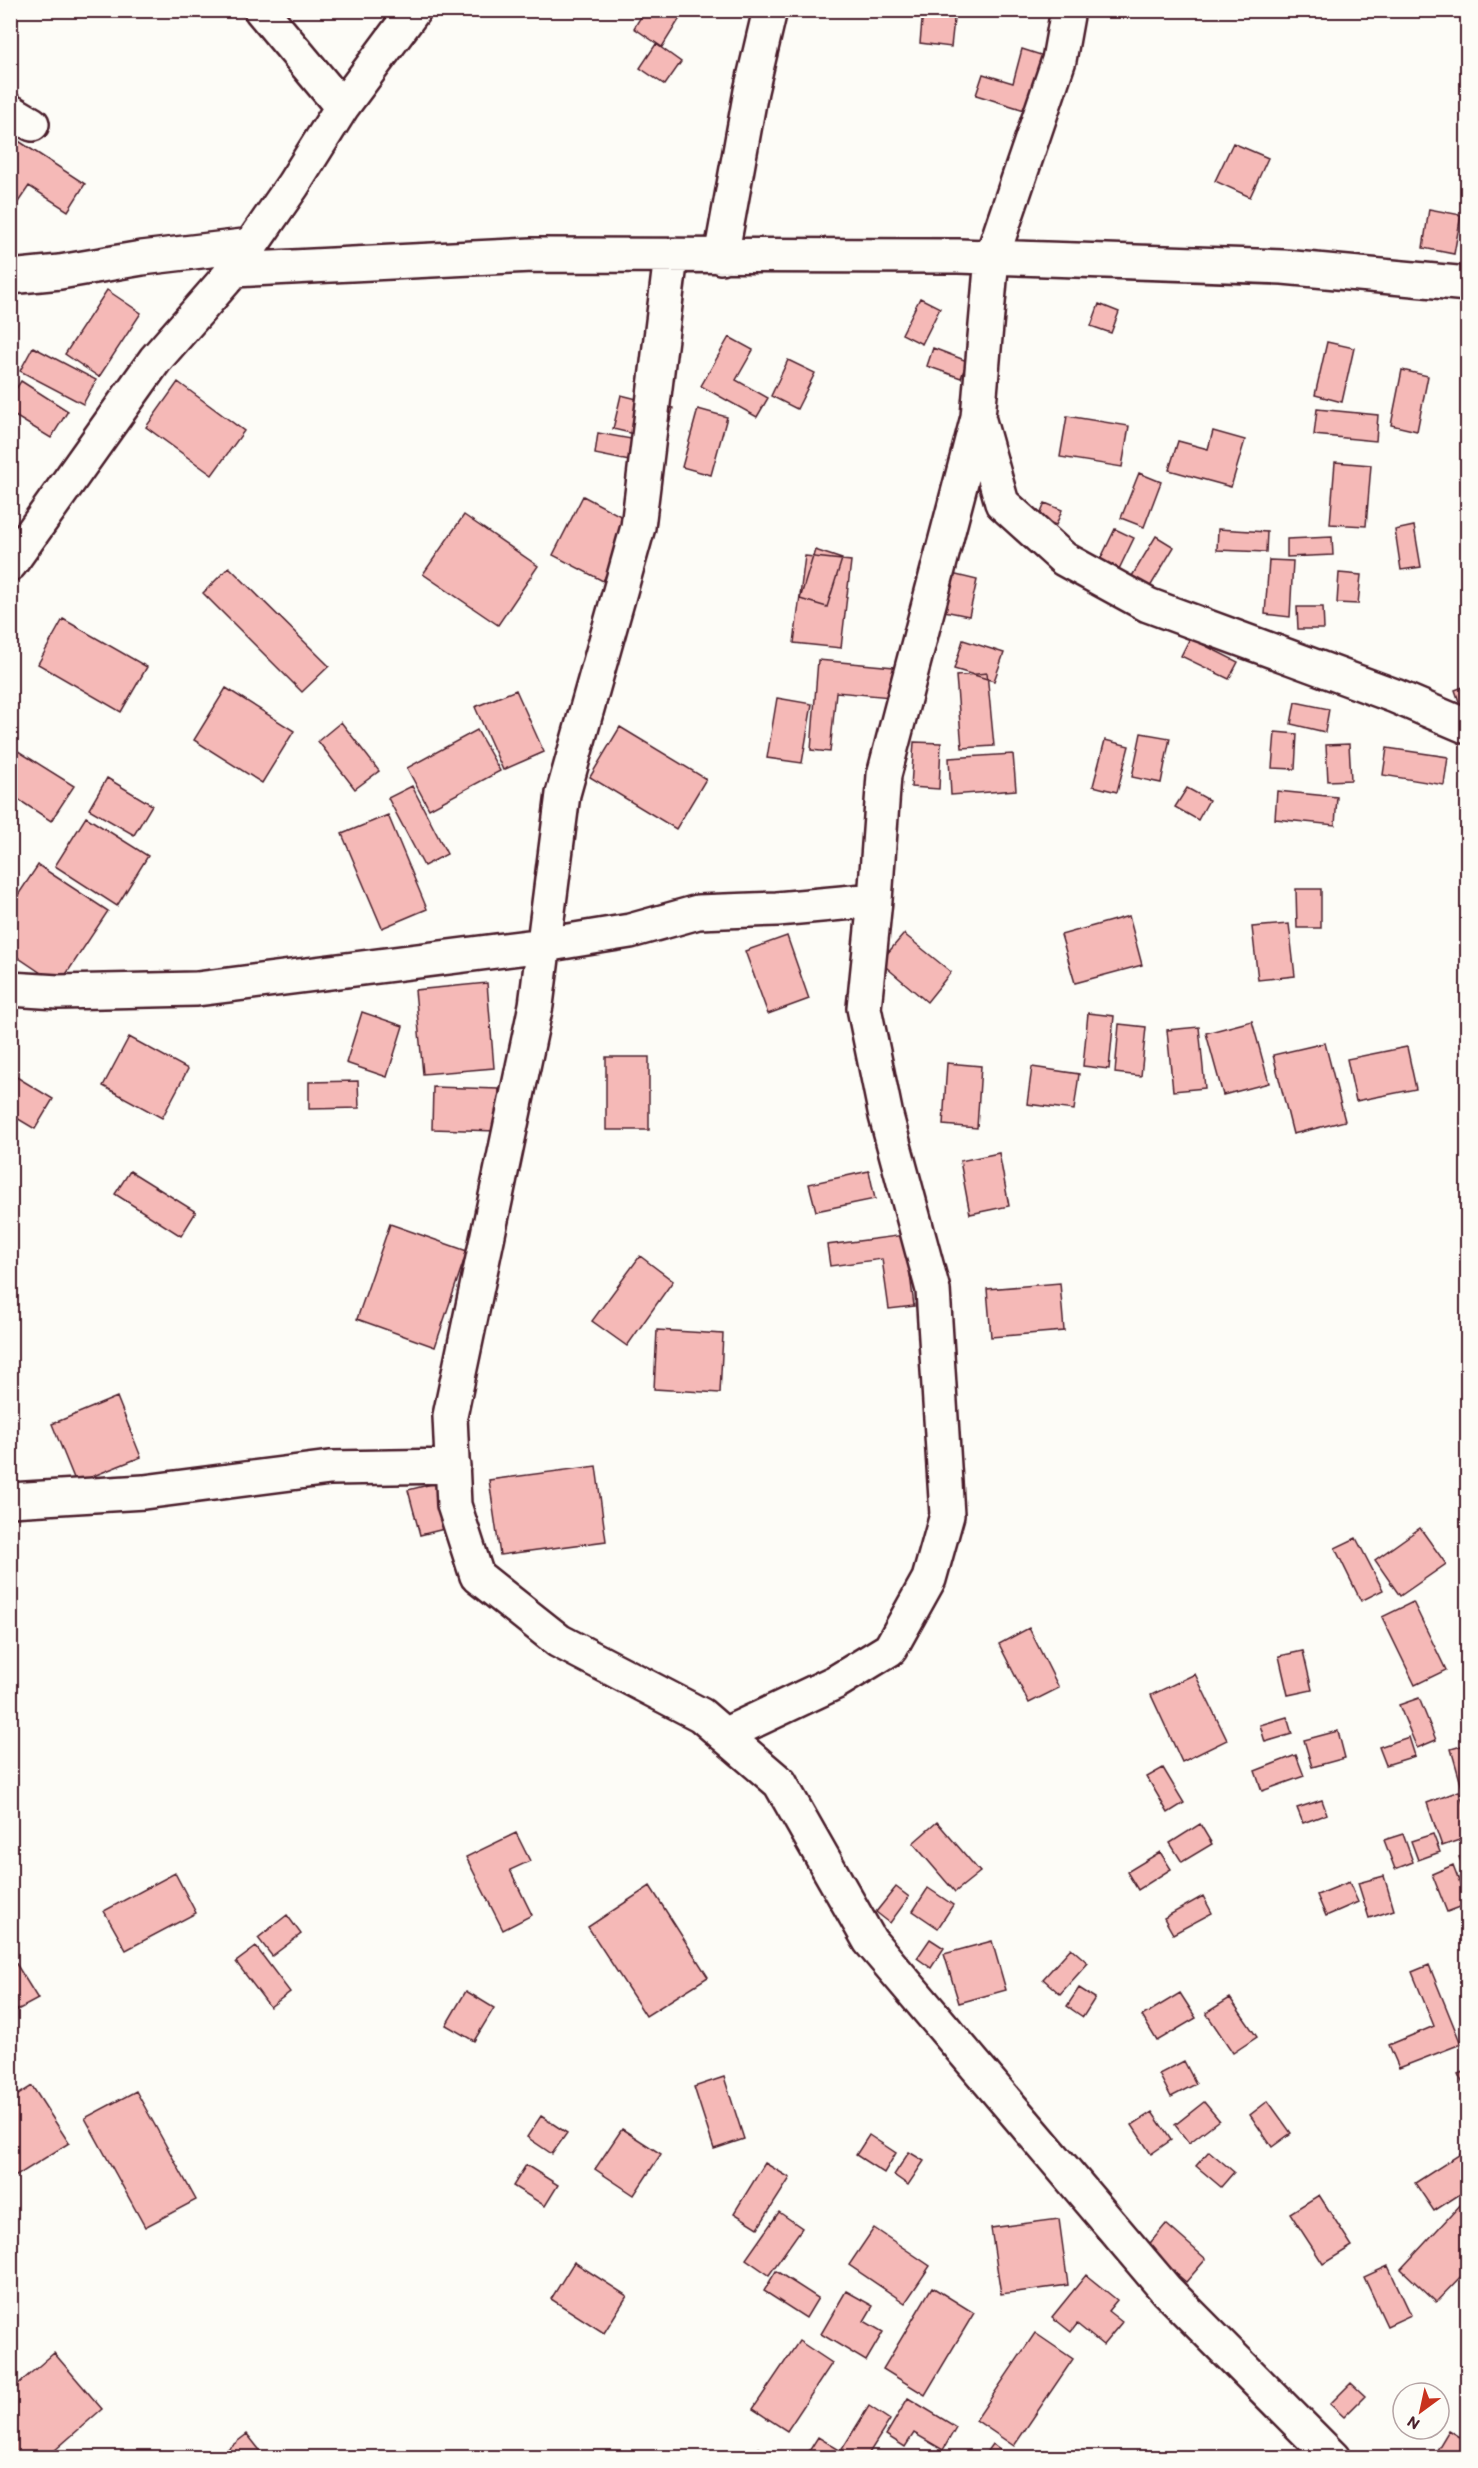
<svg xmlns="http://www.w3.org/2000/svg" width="1478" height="2468" viewBox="0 0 1478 2468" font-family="Itim,sans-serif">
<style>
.building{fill:#f5b9b7;stroke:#4a1f2b;stroke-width:1.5}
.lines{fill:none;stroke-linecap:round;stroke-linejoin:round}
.minor-casing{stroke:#4a1f2b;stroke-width:38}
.minor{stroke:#fdfcf7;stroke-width:33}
</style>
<rect width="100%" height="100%" fill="#fdfcf7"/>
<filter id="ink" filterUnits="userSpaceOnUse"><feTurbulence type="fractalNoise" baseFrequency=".0167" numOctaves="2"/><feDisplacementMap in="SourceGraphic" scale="12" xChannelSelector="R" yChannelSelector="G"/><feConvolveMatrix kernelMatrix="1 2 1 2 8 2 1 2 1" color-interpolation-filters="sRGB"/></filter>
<g filter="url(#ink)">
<!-- building -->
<path class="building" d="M 645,10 L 685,10 L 662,47 L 634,28 Z
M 923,10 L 955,10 L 951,47 L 920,43 Z
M 656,44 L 681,62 L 665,85 L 640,68 Z
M 1022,49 L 1047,57 L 1031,112 L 976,95 L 983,74 L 1013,83 Z
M 14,138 L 85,184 L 68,211 L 29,186 L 10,214 L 10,144 Z
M 1233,143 L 1268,158 L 1250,197 L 1215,181 Z
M 1429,209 L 1461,215 L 1454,254 L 1423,248 Z
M 107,290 L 141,313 L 99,377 L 65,354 Z
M 920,298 L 940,308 L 922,344 L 902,334 Z
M 1099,304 L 1119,312 L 1111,333 L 1091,326 Z
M 729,337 L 753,350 L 736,380 L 768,398 L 757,417 L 701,386 Z
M 1327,342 L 1354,348 L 1342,402 L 1315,395 Z
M 33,347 L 96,380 L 83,404 L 20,371 Z
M 933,348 L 967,361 L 961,378 L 927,366 Z
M 788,360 L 815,373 L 797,409 L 771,396 Z
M 1402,370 L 1428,376 L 1417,431 L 1391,425 Z
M 21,381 L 68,411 L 51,438 L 10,413 L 10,398 Z
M 178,382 L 244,431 L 212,475 L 146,427 Z
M 621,395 L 673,408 L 665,441 L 613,429 Z
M 698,409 L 727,417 L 711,475 L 682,467 Z
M 1317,409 L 1378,415 L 1376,441 L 1314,435 Z
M 1067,416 L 1129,426 L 1122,467 L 1060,457 Z
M 1213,431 L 1245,440 L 1231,487 L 1169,470 L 1178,441 L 1208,449 Z
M 598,433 L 659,444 L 654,466 L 595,454 Z
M 1335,462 L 1371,465 L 1366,526 L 1330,524 Z
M 1139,473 L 1161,482 L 1144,527 L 1121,518 Z
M 583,496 L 632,522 L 603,581 L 553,555 Z
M 1045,503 L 1062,510 L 1056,525 L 1039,518 Z
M 464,515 L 538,566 L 498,625 L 423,574 Z
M 1414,526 L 1421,567 L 1401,570 L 1395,530 Z
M 1115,529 L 1134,538 L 1119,569 L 1100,560 Z
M 1218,529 L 1267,532 L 1266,552 L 1217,550 Z
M 1156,536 L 1174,547 L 1150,587 L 1132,576 Z
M 1332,537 L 1333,555 L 1287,557 L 1287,539 Z
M 815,550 L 842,559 L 827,607 L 800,599 Z
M 805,556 L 851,561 L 841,648 L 794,643 Z
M 1269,560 L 1293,561 L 1290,617 L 1265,614 Z
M 229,567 L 329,666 L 302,692 L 203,593 Z
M 1339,573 L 1361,575 L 1358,604 L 1337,603 Z
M 952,574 L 977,580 L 969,616 L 944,611 Z
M 1297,607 L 1323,607 L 1324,629 L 1298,629 Z
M 63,619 L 147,667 L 121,712 L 38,664 Z
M 1190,638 L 1238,662 L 1229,679 L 1181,656 Z
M 963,640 L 1004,653 L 994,681 L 954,669 Z
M 818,660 L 894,667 L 891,697 L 836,692 L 830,752 L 811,750 Z
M 987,673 L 994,746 L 962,748 L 956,676 Z
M 1468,685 L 1468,705 L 1461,707 L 1455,690 Z
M 226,688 L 294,731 L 262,783 L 194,740 Z
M 516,690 L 544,752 L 503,770 L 475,707 Z
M 777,698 L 812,704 L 802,763 L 767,758 Z
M 1295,702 L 1329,709 L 1325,732 L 1291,724 Z
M 341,722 L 379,771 L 355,789 L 318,741 Z
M 620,727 L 706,779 L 676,829 L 590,777 Z
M 477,730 L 500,771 L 429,809 L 407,768 Z
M 1275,732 L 1297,734 L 1295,769 L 1272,768 Z
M 1141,733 L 1170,738 L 1161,783 L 1132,777 Z
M 1105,740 L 1129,746 L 1117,792 L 1093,786 Z
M 914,742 L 941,743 L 939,789 L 911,787 Z
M 1349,744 L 1351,780 L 1328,781 L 1326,745 Z
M 10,746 L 74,786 L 51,821 L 10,794 Z
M 1387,748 L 1448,757 L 1444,785 L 1383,775 Z
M 1013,754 L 1016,790 L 951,795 L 949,758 Z
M 107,778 L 152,805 L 134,835 L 89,809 Z
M 412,786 L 447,854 L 424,866 L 388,798 Z
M 1187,788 L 1209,800 L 1198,820 L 1175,807 Z
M 1277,791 L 1337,797 L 1335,825 L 1275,819 Z
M 388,815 L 427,909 L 382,928 L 342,834 Z
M 86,817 L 148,856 L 117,906 L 55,866 Z
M 38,865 L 108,911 L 59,985 L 10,952 L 10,907 Z
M 1296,889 L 1321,889 L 1321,928 L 1297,928 Z
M 1129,916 L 1142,965 L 1075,983 L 1061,935 Z
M 1289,924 L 1295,976 L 1258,980 L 1252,927 Z
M 904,934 L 951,972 L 927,1002 L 880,962 Z
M 787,936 L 809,999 L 768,1014 L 745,951 Z
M 487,983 L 494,1068 L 423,1074 L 415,990 Z
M 362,1012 L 403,1026 L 387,1077 L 346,1063 Z
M 1088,1013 L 1114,1016 L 1109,1069 L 1083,1066 Z
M 1252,1021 L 1269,1083 L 1223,1095 L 1206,1033 Z
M 1119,1024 L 1146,1027 L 1141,1076 L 1115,1073 Z
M 1199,1027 L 1205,1088 L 1173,1091 L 1167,1030 Z
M 129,1037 L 188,1069 L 162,1118 L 103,1086 Z
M 1325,1043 L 1345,1121 L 1293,1134 L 1273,1055 Z
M 1407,1047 L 1416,1089 L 1356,1101 L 1347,1059 Z
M 606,1057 L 649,1057 L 649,1130 L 606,1130 Z
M 947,1063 L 981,1066 L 977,1128 L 943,1125 Z
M 1032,1067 L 1079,1074 L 1074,1110 L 1027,1104 Z
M 10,1073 L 53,1099 L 35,1129 L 10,1114 Z
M 358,1081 L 359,1108 L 309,1109 L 309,1082 Z
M 433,1087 L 499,1089 L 497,1131 L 432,1129 Z
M 999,1153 L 1009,1206 L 970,1214 L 960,1161 Z
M 130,1171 L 196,1212 L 181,1236 L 115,1194 Z
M 869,1171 L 875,1199 L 816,1211 L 809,1184 Z
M 390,1224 L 467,1251 L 435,1347 L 357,1319 Z
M 905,1235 L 914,1306 L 889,1309 L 882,1259 L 830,1266 L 827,1245 Z
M 640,1256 L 673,1281 L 627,1346 L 592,1321 Z
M 1060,1283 L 1064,1331 L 991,1337 L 987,1289 Z
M 657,1330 L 723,1334 L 720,1393 L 654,1389 Z
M 117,1397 L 141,1457 L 76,1483 L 52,1424 Z
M 596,1466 L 606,1541 L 500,1555 L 489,1480 Z
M 464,1476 L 476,1521 L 420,1535 L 408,1490 Z
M 1420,1528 L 1446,1564 L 1400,1596 L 1375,1560 Z
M 1356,1538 L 1383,1590 L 1361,1601 L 1335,1548 Z
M 1413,1602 L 1446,1670 L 1415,1685 L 1382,1617 Z
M 1029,1628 L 1059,1688 L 1029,1703 L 999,1644 Z
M 1303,1651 L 1312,1690 L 1288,1695 L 1279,1656 Z
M 1195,1674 L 1227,1740 L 1182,1762 L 1151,1695 Z
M 1419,1698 L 1436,1740 L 1417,1748 L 1399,1705 Z
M 1287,1717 L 1292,1734 L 1265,1742 L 1260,1725 Z
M 1338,1731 L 1345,1758 L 1312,1767 L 1304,1740 Z
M 1409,1737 L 1415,1756 L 1386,1765 L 1379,1747 Z
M 1468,1744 L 1468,1798 L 1465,1798 L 1451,1749 Z
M 1296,1755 L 1304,1776 L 1262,1791 L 1255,1771 Z
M 1163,1768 L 1184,1803 L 1168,1813 L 1147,1777 Z
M 1459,1791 L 1468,1817 L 1468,1837 L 1442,1846 L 1427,1803 Z
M 1322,1800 L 1327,1814 L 1303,1823 L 1297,1808 Z
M 937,1822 L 980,1872 L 955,1892 L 913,1843 Z
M 1200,1824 L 1212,1844 L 1182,1862 L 1170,1843 Z
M 516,1833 L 530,1861 L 510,1870 L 532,1915 L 503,1930 L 466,1857 Z
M 1403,1834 L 1413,1862 L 1395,1869 L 1384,1840 Z
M 1433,1834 L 1440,1852 L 1418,1860 L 1411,1841 Z
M 1160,1852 L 1171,1869 L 1138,1890 L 1127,1872 Z
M 1468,1854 L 1468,1879 L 1459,1857 Z
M 1453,1865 L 1468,1904 L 1447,1912 L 1432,1874 Z
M 175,1873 L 196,1913 L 126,1950 L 104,1911 Z
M 1384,1876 L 1394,1910 L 1369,1918 L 1358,1883 Z
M 1349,1882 L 1358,1902 L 1326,1916 L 1317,1895 Z
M 650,1886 L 708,1977 L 646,2016 L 588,1927 Z
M 896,1887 L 909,1897 L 890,1923 L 876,1912 Z
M 928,1888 L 953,1905 L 938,1928 L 913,1911 Z
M 1203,1896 L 1212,1913 L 1173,1934 L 1164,1918 Z
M 287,1915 L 301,1934 L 272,1956 L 258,1938 Z
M 930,1939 L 944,1948 L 931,1968 L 917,1958 Z
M 992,1941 L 1006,1990 L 959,2003 L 944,1954 Z
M 256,1947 L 290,1992 L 270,2007 L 236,1962 Z
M 1071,1948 L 1088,1963 L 1060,1994 L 1043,1979 Z
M 10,1954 L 38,1999 L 10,2014 Z
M 1429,1965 L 1461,2044 L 1399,2068 L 1389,2045 L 1434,2026 L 1412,1972 Z
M 1079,1988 L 1095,1998 L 1083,2017 L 1067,2006 Z
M 466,1991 L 494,2008 L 474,2041 L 446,2025 Z
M 1180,1993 L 1196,2018 L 1157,2041 L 1142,2016 Z
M 1230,1998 L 1257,2037 L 1233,2053 L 1206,2013 Z
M 1184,2061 L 1196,2084 L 1171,2097 L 1159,2074 Z
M 1468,2070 L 1468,2094 L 1458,2074 Z
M 724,2077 L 744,2139 L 714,2149 L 694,2087 Z
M 32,2086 L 69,2143 L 10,2180 L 10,2100 Z
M 136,2091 L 196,2200 L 145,2227 L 85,2118 Z
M 1268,2101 L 1291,2133 L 1272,2147 L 1250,2115 Z
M 1204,2102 L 1219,2120 L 1189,2143 L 1175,2125 Z
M 1152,2112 L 1171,2140 L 1151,2154 L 1132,2125 Z
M 541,2116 L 567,2133 L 552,2154 L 527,2137 Z
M 622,2129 L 661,2154 L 634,2195 L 595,2169 Z
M 869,2135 L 896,2153 L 884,2173 L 856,2155 Z
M 1468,2149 L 1468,2189 L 1434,2211 L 1415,2183 Z
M 1209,2151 L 1234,2172 L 1221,2187 L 1196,2166 Z
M 909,2152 L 924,2161 L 908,2185 L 894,2175 Z
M 765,2163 L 790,2178 L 758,2228 L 734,2213 Z
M 526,2165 L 558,2185 L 545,2206 L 513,2186 Z
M 1319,2195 L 1352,2246 L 1323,2264 L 1290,2213 Z
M 1463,2202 L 1468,2206 L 1468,2269 L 1436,2302 L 1401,2269 Z
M 779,2212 L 802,2228 L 769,2275 L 746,2259 Z
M 1059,2219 L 1068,2285 L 1001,2294 L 991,2228 Z
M 1166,2224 L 1206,2259 L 1186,2282 L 1146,2248 Z
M 874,2228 L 930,2266 L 905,2303 L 849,2265 Z
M 574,2262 L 627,2296 L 604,2333 L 551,2299 Z
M 1388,2266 L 1411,2315 L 1387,2326 L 1364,2277 Z
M 776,2271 L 818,2298 L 806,2318 L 764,2291 Z
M 1086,2275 L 1117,2300 L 1108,2311 L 1122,2322 L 1103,2345 L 1077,2324 L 1071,2332 L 1052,2317 Z
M 932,2287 L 974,2313 L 925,2395 L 883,2369 Z
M 846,2291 L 873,2306 L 864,2321 L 883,2332 L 866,2361 L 821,2334 Z
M 1035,2333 L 1073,2359 L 1014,2446 L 976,2420 Z
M 799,2341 L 832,2363 L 787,2431 L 753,2409 Z
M 54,2353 L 102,2409 L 46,2458 L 10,2458 L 10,2391 Z
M 1351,2383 L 1365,2396 L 1344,2417 L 1330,2404 Z
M 908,2398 L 956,2427 L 943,2450 L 914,2433 L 905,2447 L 886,2435 Z
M 869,2406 L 890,2420 L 866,2458 L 806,2456 L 818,2437 L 841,2451 Z
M 1449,2430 L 1468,2442 L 1468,2458 L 1438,2458 L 1434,2455 Z
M 247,2434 L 266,2458 L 216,2458 Z
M 992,2444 L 1010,2458 L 982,2458 Z
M 759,2448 L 775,2458 L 753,2458 Z"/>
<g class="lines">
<!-- minor casing -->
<g class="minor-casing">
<path id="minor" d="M 261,10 L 342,107
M 1068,10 L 1059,60 L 992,257 L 978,417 L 1002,503 L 1064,559 L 1148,605 L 1395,696 L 1468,727
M 10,111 L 32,124
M 671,256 L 638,527 L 563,794 L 536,1005 L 450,1416 L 454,1505 L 477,1576 L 559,1641 L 701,1715 L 780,1783 L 870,1941 L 1166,2290 L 1333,2458
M 721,257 L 751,91 L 770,10
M 234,270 L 532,255 L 958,256 L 1283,267 L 1468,284
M 10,277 L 60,272 L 142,258 L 252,245
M 10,564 L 155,360 L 234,270 L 293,185 L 342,107 L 414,10
M 10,989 L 58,992 L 197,989 L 544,945 L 630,931 L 698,912 L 777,909 L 875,900
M 10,1500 L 144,1492 L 330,1468 L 453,1466
M 724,1735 L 836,1682 L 890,1649 L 929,1579 L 947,1515 L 933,1290 L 886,1116 L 864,1008 L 875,900 L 884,775 L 978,417"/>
</g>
<!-- minor -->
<use href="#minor" class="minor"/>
</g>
</g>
<!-- margin -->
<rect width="1478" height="2468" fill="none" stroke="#fdfcf7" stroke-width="36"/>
<rect x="18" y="18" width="1442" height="2432" fill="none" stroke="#4a1f2b" stroke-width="2" filter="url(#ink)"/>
<!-- north arrow -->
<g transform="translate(1421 2411) rotate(213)"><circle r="28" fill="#fdfcf7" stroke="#b5a4a5" stroke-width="1.5"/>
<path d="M0-4.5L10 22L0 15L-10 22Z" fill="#c8321e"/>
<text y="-9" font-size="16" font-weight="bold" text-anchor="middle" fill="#4a1f2b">N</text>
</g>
</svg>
